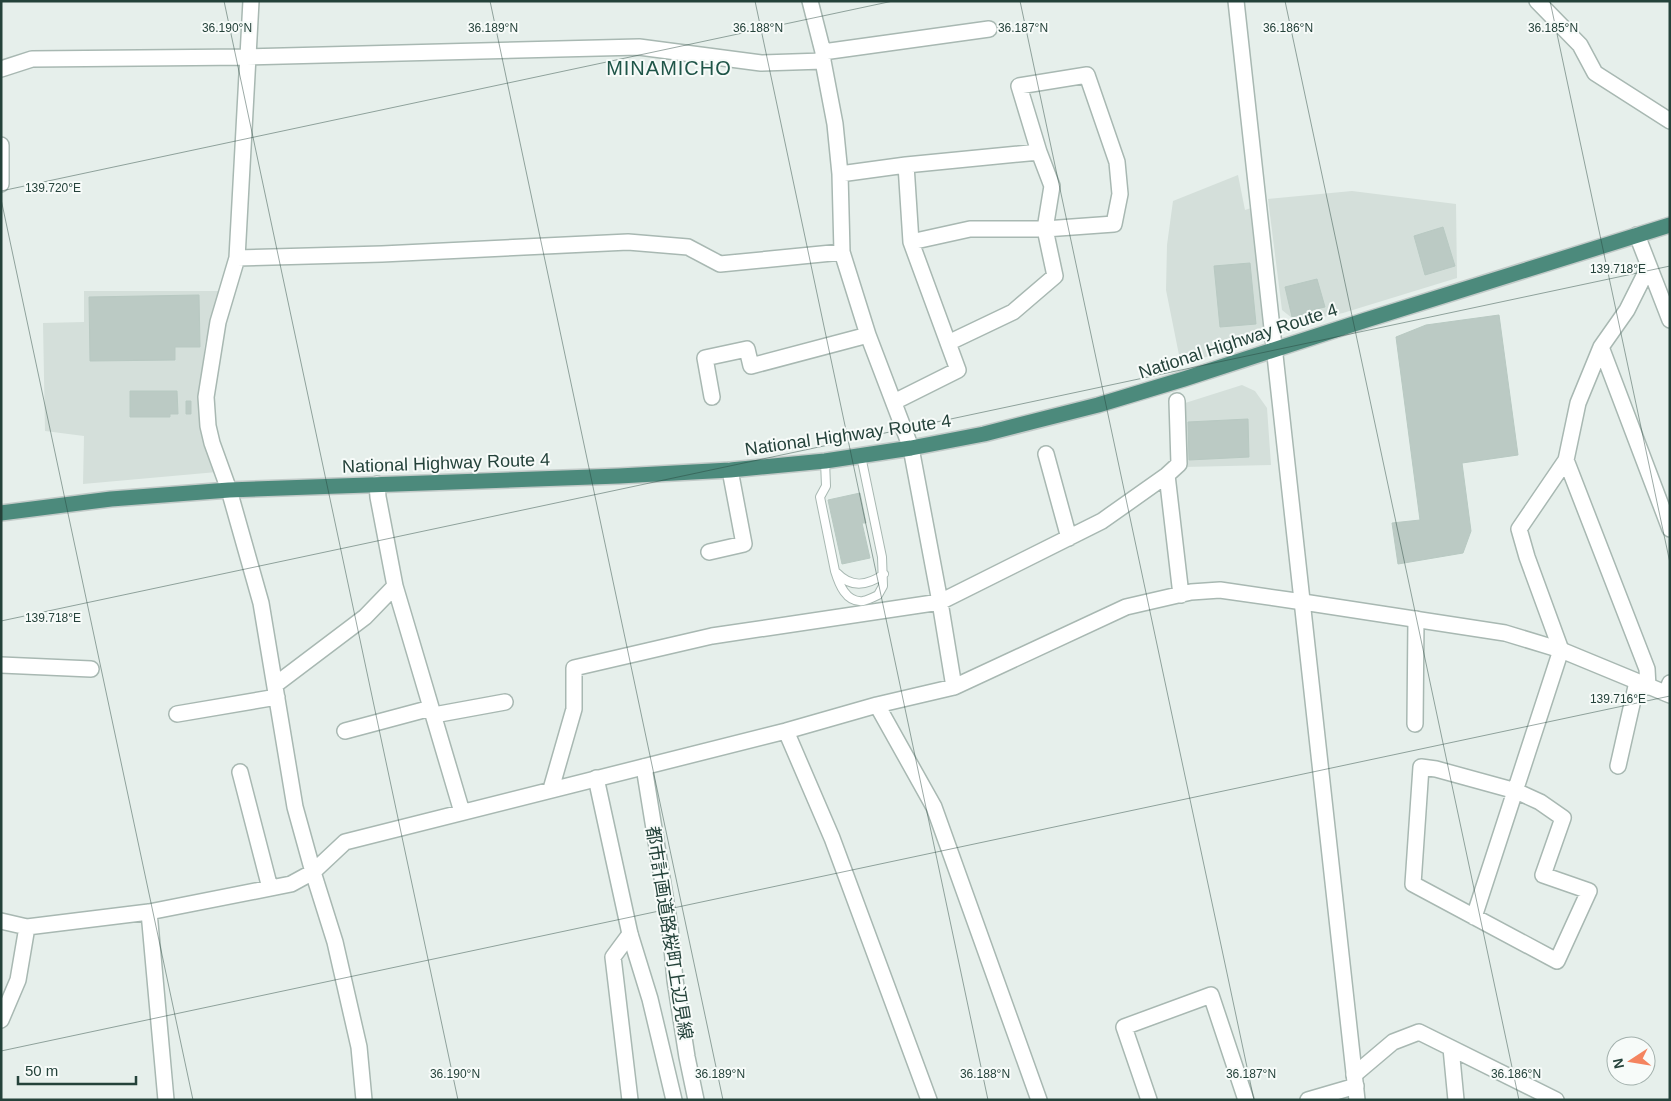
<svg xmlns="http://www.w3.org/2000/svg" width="1671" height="1101" viewBox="0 0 1671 1101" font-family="Helvetica,'Noto Sans JP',sans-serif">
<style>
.built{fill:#d4dfda}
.building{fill:#bbcac4;stroke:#b8c9c2}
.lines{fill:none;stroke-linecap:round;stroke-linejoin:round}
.service-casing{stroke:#a8b8b2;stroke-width:10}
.minor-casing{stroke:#a8b8b2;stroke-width:18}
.tertiary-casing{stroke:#a8b8b2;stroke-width:18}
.trunk-casing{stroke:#c2cac8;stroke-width:18}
.service{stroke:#fff;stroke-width:8}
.minor{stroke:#fff;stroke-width:15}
.tertiary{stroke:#fff;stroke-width:15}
.trunk{stroke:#4c8a7c;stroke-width:15}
.ticks{fill:none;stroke:#24423a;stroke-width:1;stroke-opacity:0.45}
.labels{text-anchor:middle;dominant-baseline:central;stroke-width:4;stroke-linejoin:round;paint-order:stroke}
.street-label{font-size:18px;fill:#24423a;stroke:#f7fbf9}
.quarter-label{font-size:20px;letter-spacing:1px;fill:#1f5548;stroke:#f7fbf9}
.ticks-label{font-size:12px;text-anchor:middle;fill:#24423a;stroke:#f7fbf9;stroke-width:4;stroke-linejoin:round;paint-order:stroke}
</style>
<rect width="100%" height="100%" fill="#e6efeb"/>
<!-- built -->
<path class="built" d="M 1238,175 L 1245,210 L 1251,208 L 1266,318 L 1263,329 L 1253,342 L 1181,365 L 1166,290 L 1167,245 L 1173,201 Z
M 1352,191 L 1456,204 L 1457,278 L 1343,313 L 1297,322 L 1282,310 L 1268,199 Z
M 84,291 L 222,291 L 205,343 L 200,390 L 217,472 L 83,484 L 84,436 L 45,431 L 43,323 L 84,322 Z
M 1242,385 L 1255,391 L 1267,408 L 1271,465 L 1184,467 L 1182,404 Z"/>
<!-- building -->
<path class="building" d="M 1443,227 L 1455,266 L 1425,275 L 1414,236 Z
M 1250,263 L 1256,324 L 1220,327 L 1214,266 Z
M 1317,279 L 1325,307 L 1312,310 L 1313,314 L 1305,317 L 1303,314 L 1292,317 L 1285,287 Z
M 199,295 L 200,347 L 175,347 L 175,360 L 90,361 L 89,297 Z
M 1499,315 L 1518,455 L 1462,463 L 1471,531 L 1463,553 L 1398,564 L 1392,523 L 1420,520 L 1396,337 L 1426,325 Z
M 130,391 L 177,391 L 178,414 L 170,414 L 170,417 L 130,417 Z
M 186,401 L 191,401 L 191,414 L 186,414 Z
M 1248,419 L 1249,457 L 1189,460 L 1188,422 Z
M 860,493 L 866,523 L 862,523 L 870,558 L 842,564 L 828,500 Z"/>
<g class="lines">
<!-- service casing -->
<g class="service-casing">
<path id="service" d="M 825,461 L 826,486 L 820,497 L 835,571 C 839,584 846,603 863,601 C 868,600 874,597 878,595 L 883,586 L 882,557 L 861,456
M 837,573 C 851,588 867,586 884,574"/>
</g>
<!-- minor casing -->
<g class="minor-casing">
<path id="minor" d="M 251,1 L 237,258 L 218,322 L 206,397 L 208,426 L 212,443 L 229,490 L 261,603 L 295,807 L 313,872 L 335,942 L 359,1047 L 364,1100
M 810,1 L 823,52 L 823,61 L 835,124 L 840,174 L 842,252 L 868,335 L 911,448 L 940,602 L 954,687
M 1537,1 L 1580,45 L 1595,73 L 1670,121
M 823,52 L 989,29
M 1,69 L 32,59 L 247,57 L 639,47 L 761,63 L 823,61
M 1,145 L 1,184
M 840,174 L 906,165 L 1039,152 L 1019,86 L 1087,75 L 1117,162 L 1120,194 L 1114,224 L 1045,229 L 1052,186 L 1039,152
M 1637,235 L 1670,320
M 911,242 L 970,229 L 1045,229 L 1055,276 L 1013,312 L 948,343
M 237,258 L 382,254 L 628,242 L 688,247 L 720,264 L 842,252
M 1601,347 L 1670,529
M 712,397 L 705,358 L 747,349 L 751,366 L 868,335
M 894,402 L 958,370 L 911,242 L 906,165
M 1046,454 L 1069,538
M 1566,460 L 1647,669 L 1648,687
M 1167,475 L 1179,464 L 1177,401
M 377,484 L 378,497 L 395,586 L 462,812
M 709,552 L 744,544 L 730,470
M 1,665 L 91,669
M 275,685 L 365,617 L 395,586
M 1666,693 L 1670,683
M 877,705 L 934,807 L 1039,1100
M 177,714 L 277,697
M 434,715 L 505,702
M 1415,724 L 1416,619
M 345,731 L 431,708
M 786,731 L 832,838 L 929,1100
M 1618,766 L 1637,682
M 1421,767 L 1436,769 L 1516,791 L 1540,802 L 1563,818 L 1543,875 L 1589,891 L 1557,961 L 1413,884 Z
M 240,772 L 270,888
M 551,789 L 574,709 L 574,668 L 712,636 L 940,602 L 1102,521 L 1167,475 L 1181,595
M 149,912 L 166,1100
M 1474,917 L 1561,650 L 1527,557 L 1519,529 L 1566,460 L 1578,403 L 1601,347 L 1627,310 L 1649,266
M 1,921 L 27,927 L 149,912 L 291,884 L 313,872 L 345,842 L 786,731 L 877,705 L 954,687 L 1126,607 L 1191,592 L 1220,590 L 1303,602
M 630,934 L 613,957 L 630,1100
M 1,1020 L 18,980 L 27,927
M 1451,1048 L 1456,1100
M 1354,1075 L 1393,1042 L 1419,1032 L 1556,1100
M 1149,1100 L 1124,1027 L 1211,995 L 1246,1100
M 1308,1100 L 1356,1086"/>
</g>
<!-- tertiary casing -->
<g class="tertiary-casing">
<path id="tertiary" d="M 1236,1 C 1278,367 1315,734 1357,1100
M 1303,602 L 1505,633 L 1561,650 L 1670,695
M 644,767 L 670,927 L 675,980 L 687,1057 L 696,1100
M 596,778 L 630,934 L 650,999 L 674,1100"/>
</g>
<!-- trunk casing -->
<g class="trunk-casing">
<path id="trunk" d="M 1,513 L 111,499 L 229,490 L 619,476 L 730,470 L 825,461 L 911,448 L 984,434 L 1098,405 L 1184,379 L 1366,320 L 1670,225"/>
</g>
<!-- service -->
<use href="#service" class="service"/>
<!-- minor -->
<use href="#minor" class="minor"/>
<!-- tertiary -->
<use href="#tertiary" class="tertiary"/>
<!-- trunk -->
<use href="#trunk" class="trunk"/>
</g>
<!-- ticks -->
<path class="ticks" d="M 224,1 L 458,1100M 490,1 L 723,1100M 755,1 L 988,1100M 1020,1 L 1254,1100M 1285,1 L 1519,1100M 1550,1 L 1670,563M 1,191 L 893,1M 1,199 L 193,1100M 1,621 L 1670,266M 1,1051 L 1670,696"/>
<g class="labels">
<!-- street labels -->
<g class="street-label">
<text transform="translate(1238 341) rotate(-18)">National Highway Route 4</text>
<text transform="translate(848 435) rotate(-8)">National Highway Route 4</text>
<text transform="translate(446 463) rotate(-2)">National Highway Route 4</text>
<text transform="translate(669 933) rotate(81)">都市計画道路桜町上辺見線</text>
</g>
<!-- quarter labels -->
<g class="quarter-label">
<text x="669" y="68">MINAMICHO</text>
</g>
</g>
<g class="ticks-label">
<text x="227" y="32">36.190°N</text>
<text x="493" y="32">36.189°N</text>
<text x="758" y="32">36.188°N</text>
<text x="1023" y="32">36.187°N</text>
<text x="1288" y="32">36.186°N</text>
<text x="1553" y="32">36.185°N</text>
<text x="53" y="192">139.720°E</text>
<text x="1618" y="273">139.718°E</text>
<text x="53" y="622">139.718°E</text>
<text x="1618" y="703">139.716°E</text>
<text x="455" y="1078">36.190°N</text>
<text x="720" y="1078">36.189°N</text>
<text x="985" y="1078">36.188°N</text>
<text x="1251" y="1078">36.187°N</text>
<text x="1516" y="1078">36.186°N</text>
</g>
<!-- border -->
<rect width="1671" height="1101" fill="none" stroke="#24423a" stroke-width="5"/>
<!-- north arrow -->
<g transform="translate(1631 1061) rotate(258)"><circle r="24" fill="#f7fbf9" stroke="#a3b1ad"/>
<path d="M0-4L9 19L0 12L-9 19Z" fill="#f4845f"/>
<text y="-8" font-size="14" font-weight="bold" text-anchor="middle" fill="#24423a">N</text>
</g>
<!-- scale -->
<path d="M18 1076v8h118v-8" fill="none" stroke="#24423a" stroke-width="2.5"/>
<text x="25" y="1076" font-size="15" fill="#24423a" stroke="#f7fbf9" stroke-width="4" paint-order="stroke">50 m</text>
</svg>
